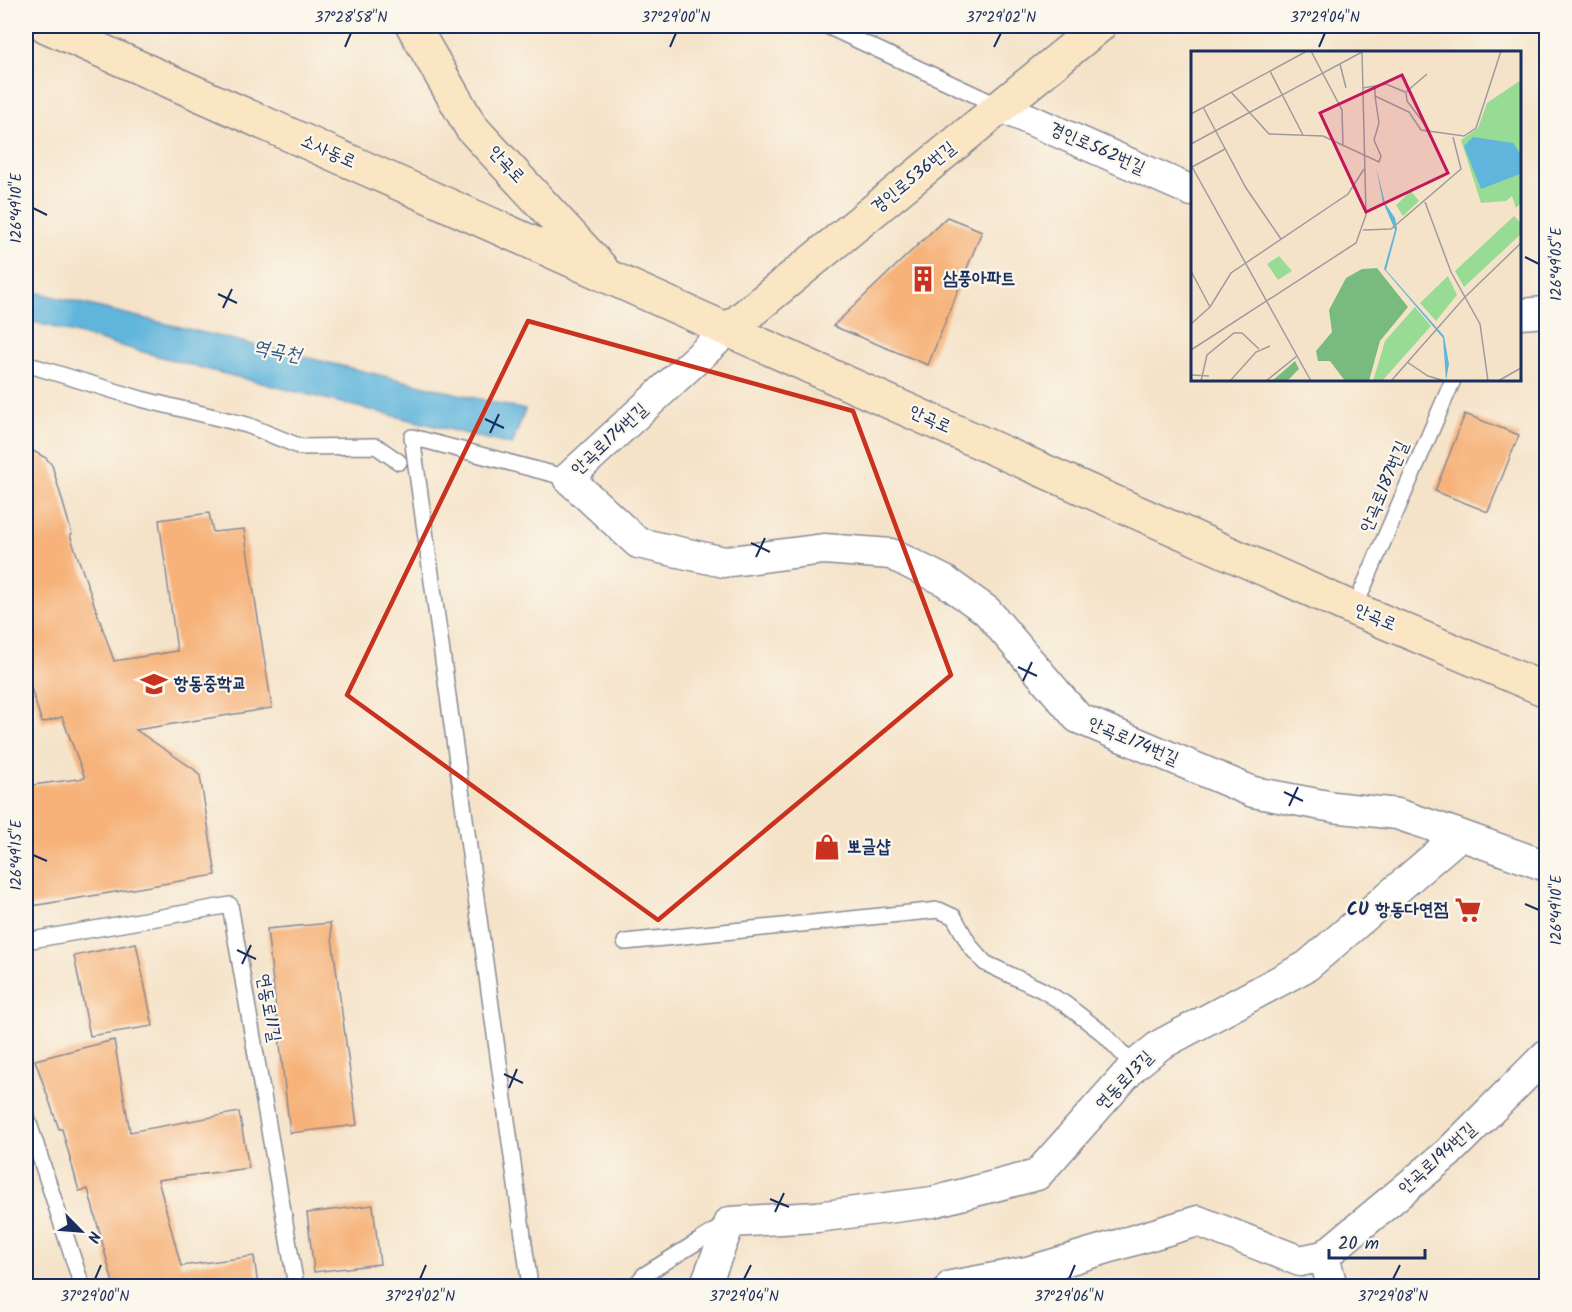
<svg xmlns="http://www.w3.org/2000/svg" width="1572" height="1312" viewBox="0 0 1572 1312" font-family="Kalam,'Poor Story',sans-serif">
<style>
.water{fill:#60b5dc;stroke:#3e729d;stroke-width:1.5}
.building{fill:#f6b279}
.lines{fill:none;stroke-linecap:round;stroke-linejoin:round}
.lane-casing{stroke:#888994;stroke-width:18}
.street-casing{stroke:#888994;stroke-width:33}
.secondary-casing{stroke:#888994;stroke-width:36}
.lane{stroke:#fff;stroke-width:15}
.street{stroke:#fff;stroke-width:30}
.secondary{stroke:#fbe6c4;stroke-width:33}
.marked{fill:none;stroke:#c8321e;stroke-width:4.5;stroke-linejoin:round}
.ticks{fill:none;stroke:#1b2f5e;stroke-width:2}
.labels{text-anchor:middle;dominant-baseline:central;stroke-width:4.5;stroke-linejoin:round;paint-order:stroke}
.street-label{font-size:18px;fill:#1b2f5e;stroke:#fbf7ec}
.poi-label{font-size:18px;font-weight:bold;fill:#1b2f5e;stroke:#fbf7ec;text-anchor:start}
.water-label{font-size:20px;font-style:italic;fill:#305784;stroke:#fbf7ec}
.inset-road{fill:none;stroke:#9e9b9e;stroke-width:1.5}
.view{fill:#c2185b;fill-opacity:0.15;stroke:#c2185b;stroke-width:3}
.inset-edge{fill:none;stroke:#1b2f5e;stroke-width:3}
.neatline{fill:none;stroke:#1b2f5e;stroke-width:2}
.ticks-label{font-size:15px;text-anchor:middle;fill:#1b2f5e}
</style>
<rect width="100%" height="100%" fill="#fbf7ec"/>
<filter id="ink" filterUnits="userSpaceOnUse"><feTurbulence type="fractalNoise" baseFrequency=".0167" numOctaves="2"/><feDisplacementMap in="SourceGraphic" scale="12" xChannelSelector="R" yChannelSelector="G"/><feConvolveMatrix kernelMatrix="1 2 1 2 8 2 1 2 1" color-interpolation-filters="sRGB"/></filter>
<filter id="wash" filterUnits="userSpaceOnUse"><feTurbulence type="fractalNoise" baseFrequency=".008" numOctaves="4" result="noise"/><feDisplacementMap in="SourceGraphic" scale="24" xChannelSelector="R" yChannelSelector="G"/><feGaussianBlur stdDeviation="1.35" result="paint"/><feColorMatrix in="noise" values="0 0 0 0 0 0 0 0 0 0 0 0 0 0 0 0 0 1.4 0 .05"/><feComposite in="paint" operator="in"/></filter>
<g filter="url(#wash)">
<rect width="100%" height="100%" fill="#f5e3c9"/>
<!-- water -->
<path class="water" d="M 26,290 L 525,410 L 512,445 L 213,371 L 26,320 Z"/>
<g id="blocks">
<!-- building -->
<path class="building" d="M 947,217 L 982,231 L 928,365 L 833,326 Z
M 1465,414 L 1519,435 L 1488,512 L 1435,491 Z
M 26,447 L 46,458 L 52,465 L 72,534 L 70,535 L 114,661 L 177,651 L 159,520 L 209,513 L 213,532 L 244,529 L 272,708 L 136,730 L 195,770 L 200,776 L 216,875 L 26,907 L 26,786 L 85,778 L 62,717 L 42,723 L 26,672 Z
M 330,923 L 357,1125 L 290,1133 L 267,929 Z
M 136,943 L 153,1026 L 90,1036 L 74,956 Z
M 114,1040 L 130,1132 L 239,1112 L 249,1168 L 158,1180 L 181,1266 L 254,1256 L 258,1287 L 114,1287 L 88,1189 L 79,1191 L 62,1129 L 59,1129 L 35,1060 Z
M 373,1205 L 380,1264 L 314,1272 L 307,1213 Z"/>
</g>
</g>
<g filter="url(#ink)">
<use href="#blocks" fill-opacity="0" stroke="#888994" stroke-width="1.5"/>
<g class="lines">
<!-- lane casing -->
<g class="lane-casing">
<path id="lane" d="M 827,26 L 1001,107
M 26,364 L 141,399 L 247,425 L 301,447 L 376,446 L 399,462
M 1354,609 L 1453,380
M 26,941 L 230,905 L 296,1286
M 625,942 L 939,910 L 954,917 L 970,946 L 985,963 L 1042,990 L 1065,1004 L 1104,1034 L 1134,1066
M 26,1114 L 82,1286
M 530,1286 L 412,437 L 568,478
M 635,1286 L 644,1275 L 726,1224"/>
</g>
<!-- street casing -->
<g class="street-casing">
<path id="street" d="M 1001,107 L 1192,191
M 1520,314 L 1546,312
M 728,330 L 568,478 L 638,543 L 724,562 L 824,549 L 891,554 L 945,581 L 987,611 L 1078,718 L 1253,792 L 1333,807 L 1397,814 L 1460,835
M 1324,1256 L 1448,1153 L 1546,1055
M 705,1286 L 730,1222 L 817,1217 L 933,1202 L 1037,1175 L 1134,1066 L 1160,1045 L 1307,966 L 1460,835 L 1546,866
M 951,1286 L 1027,1272 L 1198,1221 L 1300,1261 L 1324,1256 L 1332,1286"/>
</g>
<!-- secondary casing -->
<g class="secondary-casing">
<path id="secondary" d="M 46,26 L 1354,609 L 1546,690
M 413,26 L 471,127 L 601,268
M 728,330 L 1099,26"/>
</g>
<!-- lane -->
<use href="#lane" class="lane"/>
<!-- street -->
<use href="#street" class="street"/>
<!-- secondary -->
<use href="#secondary" class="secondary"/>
</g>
</g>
<!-- marked area -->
<path class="marked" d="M 528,321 L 853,411 L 951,675 L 658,920 L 347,695 Z"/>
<!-- ticks -->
<path class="ticks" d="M 345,47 L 351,33M 670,47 L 676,33M 994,47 L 1001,33M 1319,47 L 1325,33M 33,208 L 47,215M 1525,257 L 1539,264M 218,294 L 237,303M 223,308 L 232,289M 485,419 L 504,428M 490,433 L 499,414M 751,543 L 770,552M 756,557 L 765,538M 1018,667 L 1037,676M 1023,681 L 1032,662M 1284,792 L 1303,801M 1289,806 L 1298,787M 33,855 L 47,861M 1525,904 L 1539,910M 237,950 L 256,959M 242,964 L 251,945M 504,1074 L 523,1083M 509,1088 L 517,1069M 770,1199 L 789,1207M 775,1212 L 784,1193M 95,1279 L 101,1265M 420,1279 L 426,1265M 744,1279 L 751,1265M 1069,1279 L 1075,1265M 1393,1279 L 1400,1265"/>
<!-- icons -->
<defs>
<g id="building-bare" transform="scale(2.07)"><path d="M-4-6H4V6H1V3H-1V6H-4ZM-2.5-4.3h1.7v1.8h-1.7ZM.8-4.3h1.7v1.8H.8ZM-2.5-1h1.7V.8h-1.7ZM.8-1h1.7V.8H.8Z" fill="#c8321e" stroke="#fbf7ec" stroke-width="2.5" paint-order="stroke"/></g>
<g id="school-bare" transform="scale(2.07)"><path d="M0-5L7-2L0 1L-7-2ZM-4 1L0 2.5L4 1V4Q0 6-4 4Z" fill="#c8321e" stroke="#fbf7ec" stroke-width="2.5" paint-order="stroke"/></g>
<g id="shop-bare" transform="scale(2.07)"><path d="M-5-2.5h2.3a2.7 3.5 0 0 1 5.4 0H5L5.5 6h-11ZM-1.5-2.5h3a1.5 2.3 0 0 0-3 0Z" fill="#c8321e" stroke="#fbf7ec" stroke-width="2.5" paint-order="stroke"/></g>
<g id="supermarket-bare" transform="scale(2.07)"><path d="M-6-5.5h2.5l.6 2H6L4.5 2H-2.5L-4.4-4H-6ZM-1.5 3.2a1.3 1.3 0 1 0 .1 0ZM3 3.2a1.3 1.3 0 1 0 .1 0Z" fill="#c8321e" stroke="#fbf7ec" stroke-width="2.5" paint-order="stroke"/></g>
</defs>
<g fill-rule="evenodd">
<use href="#building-bare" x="923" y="279"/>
<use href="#school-bare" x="154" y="684"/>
<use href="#shop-bare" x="827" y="847"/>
<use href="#supermarket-bare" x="1468" y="910"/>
</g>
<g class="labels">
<!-- street labels -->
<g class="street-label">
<text transform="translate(1097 149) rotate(24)">경인로562번길</text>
<text transform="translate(328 152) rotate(24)">소사동로</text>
<text transform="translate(506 165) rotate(47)">안곡로</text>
<text transform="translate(914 178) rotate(-39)">경인로536번길</text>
<text transform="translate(930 420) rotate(24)">안곡로</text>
<text transform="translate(610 440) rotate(-43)">안곡로174번길</text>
<text transform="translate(1385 487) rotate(-67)">안곡로187번길</text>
<text transform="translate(1375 618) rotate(23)">안곡로</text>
<text transform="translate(1133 742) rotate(23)">안곡로174번길</text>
<text transform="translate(268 1008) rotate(80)">연동로11길</text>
<text transform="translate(1125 1081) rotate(-46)">연동로13길</text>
<text transform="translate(1438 1159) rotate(-42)">안곡로194번길</text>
</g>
<!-- poi labels -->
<g class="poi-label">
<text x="943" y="279">삼풍아파트</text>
<text x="174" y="684">항동중학교</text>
<text x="847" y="847">뽀글샵</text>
<text x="1448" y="910" text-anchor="end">CU 항동다연점</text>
</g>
<!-- water labels -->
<g class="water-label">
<text transform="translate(277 352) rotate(11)">역곡천</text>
</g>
</g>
<!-- overview -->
<g transform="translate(1191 51)">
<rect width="330" height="330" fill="#f5e3c9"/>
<path d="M 330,29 L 330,152 L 325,157 L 321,145 L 315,150 L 290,152 L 270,89 L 287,77 L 296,52 ZM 220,140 L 228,150 L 212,165 L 205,154 ZM 323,165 L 330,172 L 330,183 L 273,236 L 264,220 ZM 88,205 L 101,220 L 87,229 L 76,213 ZM 257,225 L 266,244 L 245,270 L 229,252 ZM 224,256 L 240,275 L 191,330 L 182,330 L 194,290 Z" fill="#97db94"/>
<path d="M 186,217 L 217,256 L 189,290 L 178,330 L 154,330 L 139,310 L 127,310 L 125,300 L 141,281 L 138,259 L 155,227 L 171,218 ZM 104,310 L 108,318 L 96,330 L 81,330 Z" fill="#79bb7e"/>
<path d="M 282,86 L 322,92 L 330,104 L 329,123 L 290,138 L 273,95 ZM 185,116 L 194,152 L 204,167 L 206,178 L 195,219 L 253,285 L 258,313 L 255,330 L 252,287 L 193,218 L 204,179 L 192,151 Z" fill="#60b5dc"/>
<path class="inset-road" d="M 120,0 L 151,59 L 152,95M 149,13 L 155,37M 79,20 L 112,84M 236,23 L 215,41 L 216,50 L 238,79M 184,36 L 184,45 L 218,61 L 230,79 L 273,85 L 285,77 L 310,0M 172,37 L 195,33 L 214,41M 40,41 L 78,83 L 132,85 L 188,111 L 190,105 L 183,89 L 188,72 L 184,45M 12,56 L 55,137 L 90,188M 0,63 L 116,0M 0,93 L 171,1M 0,114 L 120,330M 1,116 L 34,98M 234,151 L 260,221 L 289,273 L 297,330M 172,179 L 200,178 L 270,118 L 262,86M 0,220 L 19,256M 0,273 L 19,256 L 40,222 L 157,143 L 173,118M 0,299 L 165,192 L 175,164 L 171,0M 216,311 L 237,325 L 254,330M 0,324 L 18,325M 10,330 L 16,304 L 43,282 L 51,282 L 68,298M 39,330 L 65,301 L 79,295M 75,330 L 106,305M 200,330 L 274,246 L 330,192M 307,330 L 330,317"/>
<path class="view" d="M 211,24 L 257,122 L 175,161 L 129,62 Z"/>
<rect width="330" height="330" class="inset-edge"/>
</g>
<!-- margin -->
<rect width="1572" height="1312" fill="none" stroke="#fbf7ec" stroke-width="66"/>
<!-- north arrow -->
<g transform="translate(81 1231) rotate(115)" stroke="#fbf7ec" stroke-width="4.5" paint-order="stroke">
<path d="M0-4.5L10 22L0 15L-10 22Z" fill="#1b2f5e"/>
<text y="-9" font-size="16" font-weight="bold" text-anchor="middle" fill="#1b2f5e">N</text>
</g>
<!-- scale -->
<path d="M1329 1249v9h96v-9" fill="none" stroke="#1b2f5e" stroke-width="3"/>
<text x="1338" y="1249" font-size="18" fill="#1b2f5e" stroke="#fbf7ec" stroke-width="4.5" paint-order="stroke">20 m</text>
<rect x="33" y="33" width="1506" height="1246" class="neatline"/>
<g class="ticks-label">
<text x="351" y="22">37°28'58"N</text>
<text x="676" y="22">37°29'00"N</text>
<text x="1001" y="22">37°29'02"N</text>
<text x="1325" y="22">37°29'04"N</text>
<text transform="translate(16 208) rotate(-90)" y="5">126°49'10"E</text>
<text transform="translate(1556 264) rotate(-90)" y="5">126°49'05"E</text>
<text transform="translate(16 855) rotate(-90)" y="5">126°49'15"E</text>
<text transform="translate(1556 910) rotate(-90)" y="5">126°49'10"E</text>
<text x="95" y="1301">37°29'00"N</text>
<text x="420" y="1301">37°29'02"N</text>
<text x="744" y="1301">37°29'04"N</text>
<text x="1069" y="1301">37°29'06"N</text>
<text x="1393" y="1301">37°29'08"N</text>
</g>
</svg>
